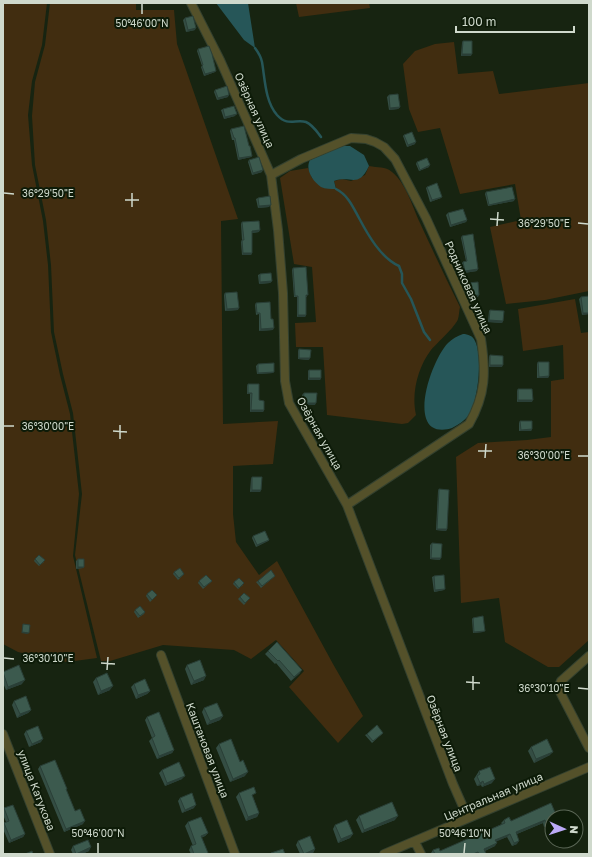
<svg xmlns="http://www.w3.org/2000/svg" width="592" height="857" viewBox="0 0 592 857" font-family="'Golos Text',sans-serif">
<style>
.green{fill:#412d10}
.water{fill:#265658}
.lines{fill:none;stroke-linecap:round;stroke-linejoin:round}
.stream{stroke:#265658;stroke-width:2.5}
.minor-casing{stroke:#34412f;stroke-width:10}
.minor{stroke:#54512a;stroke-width:8}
.wall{fill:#344d43}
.shaded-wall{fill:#2a3f37}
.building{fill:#3c5a4e;stroke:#2a3f37}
.ticks{fill:none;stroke:#cfd9cc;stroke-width:1.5}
.labels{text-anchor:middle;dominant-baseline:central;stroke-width:4;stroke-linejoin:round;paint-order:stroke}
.street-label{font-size:11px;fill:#cfd9cc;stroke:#0d1b08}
.ticks-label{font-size:10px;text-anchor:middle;fill:#cfd9cc;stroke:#0d1b08;stroke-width:4;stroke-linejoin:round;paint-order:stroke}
</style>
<rect width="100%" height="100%" fill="#172411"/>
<!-- green -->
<path class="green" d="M 3,3 L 47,3 L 42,45 L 32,81 L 28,115 L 32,165 L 43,221 L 48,265 L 51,332 L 60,375 L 70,414 L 79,494 L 73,556 L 97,658 L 67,662 L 18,652 L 3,644 Z
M 50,3 L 136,3 L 136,10 L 174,10 L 177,44 L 238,219 L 221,221 L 223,424 L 278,421 L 273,464 L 233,466 L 233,514 L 236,542 L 259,575 L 277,561 L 333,664 L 363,716 L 338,743 L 289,687 L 304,671 L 276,640 L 251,659 L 234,650 L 163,645 L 110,661 L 101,661 L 75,555 L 82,494 L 73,413 L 63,374 L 54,332 L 51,265 L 46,220 L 35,165 L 32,116 L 35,82 L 45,45 Z
M 296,3 L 369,3 L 370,8 L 299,17 Z
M 454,42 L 458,74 L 493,71 L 499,94 L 589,83 L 589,291 L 545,300 L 506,304 L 490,227 L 521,220 L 515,184 L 460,194 L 440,128 L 418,132 L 409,109 L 403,64 L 415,51 L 435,44 Z
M 369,166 C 378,168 385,166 392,172 C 406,183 413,208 420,223 C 433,251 446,279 460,307 C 459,311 459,316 458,319 C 456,326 437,343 431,350 C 418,367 411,393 416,415 L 408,423 L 402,424 L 327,415 L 323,347 L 296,347 L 295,323 L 316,322 L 312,267 L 294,264 L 280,178 L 290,171 L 308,168 L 312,178 L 336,188 L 334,181 L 342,179 L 351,181 L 365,175 Z
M 575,299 L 581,333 L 589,332 L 589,640 L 559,667 L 548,667 L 505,642 L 499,598 L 461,603 L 456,457 L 478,443 L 527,440 L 551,437 L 551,381 L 564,379 L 563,345 L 523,351 L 518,309 Z"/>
<!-- water -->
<path class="water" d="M 216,3 L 248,3 L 255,48 L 244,40 Z
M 342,146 L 350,146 L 364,155 L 369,166 C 358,189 352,175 334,181 L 336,189 C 331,189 325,189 321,187 C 312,181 305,169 310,160 Z
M 463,334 C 468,334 473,336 475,341 C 483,357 478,401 469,415 C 464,421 458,425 452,428 C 446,430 438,431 432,427 C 413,413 434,357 448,343 C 452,339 457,336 463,334 Z"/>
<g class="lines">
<!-- stream -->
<path class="stream" d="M 255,48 C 258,52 261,57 262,62 C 265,79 265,101 277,115 C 288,127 295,119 306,122 C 313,125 317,132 321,137
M 336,189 C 348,195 353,207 359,218 C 368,235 381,258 399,266 L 402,274 L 402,283 L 411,299 L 424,332 L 430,340"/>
<!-- minor casing -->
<g class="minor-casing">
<path id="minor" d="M 191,3 L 220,60 L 271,175 L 278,230 L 283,293 L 285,381 L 289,403 L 347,505 L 453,784 L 468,818
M 271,175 L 301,159 L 351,138 L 366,139 L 375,142 L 384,147 L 395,159 L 426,218 L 481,339 C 486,372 486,394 469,424 L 347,505
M 161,655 L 235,854
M 589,656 L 561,681 L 558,688 L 589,748
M 3,734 L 50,854
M 415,842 L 421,854
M 384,854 L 589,767"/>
</g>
<!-- minor -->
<use href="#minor" class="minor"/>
</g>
<!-- wall -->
<path class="wall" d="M 185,18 L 195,30 L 186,32 L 183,20 Z
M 463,41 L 471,56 L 461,56 L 462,43 Z
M 198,49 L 215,72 L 204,76 L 201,67 L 202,66 L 197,51 Z
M 215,90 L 228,97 L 217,100 L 214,92 Z
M 389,95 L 400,107 L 398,109 L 389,110 L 387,97 Z
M 223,109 L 235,116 L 224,119 L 221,110 Z
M 231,129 L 249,146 L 252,156 L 251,157 L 238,160 L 234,140 L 232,140 L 230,131 Z
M 404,135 L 415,144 L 407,147 L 403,136 Z
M 249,160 L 262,172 L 252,175 L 248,162 Z
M 417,162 L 429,167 L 419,171 L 416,164 Z
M 427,187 L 441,198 L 430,202 L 426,188 Z
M 486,192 L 514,201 L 488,206 L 485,194 Z
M 258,198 L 269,207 L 258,208 L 256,199 Z
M 448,213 L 467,220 L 466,222 L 450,227 L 446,215 Z
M 242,222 L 259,232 L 252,233 L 252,253 L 251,255 L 242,255 L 241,242 L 242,240 L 241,224 Z
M 462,236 L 477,271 L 464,273 L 462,263 L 463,262 L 466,261 L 461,238 Z
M 293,268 L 307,297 L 306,297 L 306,315 L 305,317 L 297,317 L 297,297 L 294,297 L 292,270 Z
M 260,274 L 272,281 L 270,283 L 259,284 L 258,275 Z
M 468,283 L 478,297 L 468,298 L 467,285 Z
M 225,293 L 238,310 L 225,311 L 224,295 Z
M 581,297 L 589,314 L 582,315 L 579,299 Z
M 256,303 L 273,330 L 259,331 L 259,314 L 256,315 L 255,305 Z
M 490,310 L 503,321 L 502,323 L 488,322 L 489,311 Z
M 299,349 L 309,360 L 298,359 L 298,351 Z
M 490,355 L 502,367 L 489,367 L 489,357 Z
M 538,362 L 549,376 L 548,378 L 537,378 L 537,364 Z
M 258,364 L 273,373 L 257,374 L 256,366 Z
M 309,370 L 321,378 L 320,380 L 308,380 L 308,371 Z
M 248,384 L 264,410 L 263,412 L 250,412 L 250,394 L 247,394 L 247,386 Z
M 518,389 L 532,402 L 517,402 L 517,391 Z
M 304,393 L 315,405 L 302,404 L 302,395 Z
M 520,421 L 532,429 L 531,431 L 519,431 L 519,423 Z
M 252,477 L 261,490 L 260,492 L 250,492 L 251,479 Z
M 439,489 L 447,529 L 446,531 L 436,530 L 438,491 Z
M 253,536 L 269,540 L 268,541 L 256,547 L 252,538 Z
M 432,543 L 440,560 L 430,559 L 430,545 Z
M 35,559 L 44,562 L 39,566 L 34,561 Z
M 78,559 L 84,567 L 83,568 L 76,569 L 76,561 Z
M 174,572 L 183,575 L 178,580 L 173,574 Z
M 275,576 L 261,588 L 256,582 L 258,581 Z
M 434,576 L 444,590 L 434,592 L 432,577 Z
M 199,581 L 212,581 L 203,589 L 198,583 Z
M 234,582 L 243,585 L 238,589 L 233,584 Z
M 147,594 L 157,595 L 150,602 L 146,596 Z
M 240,597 L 250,598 L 244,605 L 238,599 Z
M 135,610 L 145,612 L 144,614 L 138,618 L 134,612 Z
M 473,618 L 483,632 L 473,633 L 472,619 Z
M 268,651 L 300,673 L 291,681 L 276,663 L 275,664 L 265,654 Z
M 187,665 L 204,680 L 191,685 L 185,669 Z
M 3,672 L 22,684 L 6,690 L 3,683 Z
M 96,678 L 110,690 L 98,695 L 93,682 Z
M 134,684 L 150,691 L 147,694 L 136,699 L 131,687 Z
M 14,701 L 31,710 L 28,713 L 17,718 L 12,705 Z
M 204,708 L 223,716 L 220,720 L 207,725 L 202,712 Z
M 147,717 L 174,750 L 172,753 L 157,759 L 149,741 L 152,738 L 145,720 Z
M 26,731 L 41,742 L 29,747 L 24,734 Z
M 383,733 L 372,743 L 365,735 L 367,734 Z
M 219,744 L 245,776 L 230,782 L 216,748 Z
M 531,747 L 550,755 L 534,763 L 528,751 Z
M 40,766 L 67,789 L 66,790 L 75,811 L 83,824 L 64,832 L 38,769 Z
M 162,770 L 182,779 L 165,786 L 159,773 Z
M 479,771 L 492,783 L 482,787 L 481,785 L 477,786 L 474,779 Z
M 239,793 L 254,797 L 253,797 L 259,813 L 257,817 L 246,821 L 236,797 Z
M 180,798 L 194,808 L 182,813 L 178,801 Z
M 4,808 L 25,834 L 23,837 L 9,843 L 3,829 L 3,824 L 4,823 L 6,822 L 3,815 L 3,810 Z
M 359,816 L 395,820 L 362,833 L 356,820 Z
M 552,817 L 552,824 L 544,827 L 543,823 L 517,834 L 517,844 L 512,846 L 507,837 L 496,841 L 495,846 L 485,851 L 486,854 L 431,854 L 431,853 L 433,850 L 440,851 L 469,839 L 468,837 L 470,834 L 478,835 L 502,824 L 501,823 L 504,820 L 511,821 Z
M 188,822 L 208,833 L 205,836 L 201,838 L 208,853 L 207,854 L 191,854 L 189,850 L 191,846 L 193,846 L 185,826 Z
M 335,825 L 353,834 L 350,838 L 338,843 L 333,829 Z
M 298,841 L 315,849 L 313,853 L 310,854 L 300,854 L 296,845 Z
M 73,846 L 89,851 L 82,854 L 73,854 L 71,850 Z"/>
<!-- shaded-wall -->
<path class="shaded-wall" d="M 196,28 L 195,30 L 186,32 L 188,30 Z
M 462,54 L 472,54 L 471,56 L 461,56 Z
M 216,71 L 215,72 L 204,76 L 205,74 Z
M 229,95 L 228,97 L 217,100 L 218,98 Z
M 400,107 L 398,109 L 389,110 L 390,108 Z
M 237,114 L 235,116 L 224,119 L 225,117 Z
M 416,142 L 415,144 L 407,147 L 408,145 Z
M 252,156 L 251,157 L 238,160 L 239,158 Z
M 430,165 L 429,167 L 419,171 L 420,170 Z
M 263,170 L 262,172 L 252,175 L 253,173 Z
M 442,197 L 441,198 L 430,202 L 432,200 Z
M 515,199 L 514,201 L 488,206 L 489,205 Z
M 271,205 L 269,207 L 258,208 L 259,206 Z
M 467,220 L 466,222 L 450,227 L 451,225 Z
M 260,230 L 259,232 L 251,233 L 252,231 Z
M 243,253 L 252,253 L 251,255 L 242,255 Z
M 478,269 L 477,271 L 464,273 L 465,271 Z
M 272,281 L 270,283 L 259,284 L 260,282 Z
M 479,295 L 478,297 L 468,298 L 470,296 Z
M 239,308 L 238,310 L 225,311 L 227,309 Z
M 583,313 L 589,313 L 589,314 L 582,315 Z
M 298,315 L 306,315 L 305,317 L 297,317 Z
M 489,320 L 503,321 L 502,323 L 488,322 Z
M 274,328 L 273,330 L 259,331 L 261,329 Z
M 299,358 L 310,358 L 309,360 L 298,359 Z
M 490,365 L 503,365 L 502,367 L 489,367 Z
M 274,372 L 273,373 L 257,374 L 258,373 Z
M 549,376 L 548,378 L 537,378 L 539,377 Z
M 309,378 L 321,378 L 320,380 L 308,380 Z
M 248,393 L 252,393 L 250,394 L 247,394 Z
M 518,400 L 533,400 L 532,402 L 517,402 Z
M 303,403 L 316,403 L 315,405 L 302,404 Z
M 251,410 L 264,410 L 263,412 L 250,412 Z
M 532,429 L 531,431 L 519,431 L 521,430 Z
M 252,490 L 261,490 L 260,492 L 250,492 Z
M 437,529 L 447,529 L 446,531 L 436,530 Z
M 269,540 L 268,541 L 256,547 L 257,545 Z
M 431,558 L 441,558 L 440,560 L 430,559 Z
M 78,567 L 84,567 L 83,568 L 76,569 Z
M 445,589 L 444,590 L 434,592 L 435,590 Z
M 485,631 L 483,632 L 473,633 L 474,632 Z
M 22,632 L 29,633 L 27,634 L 21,633 Z
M 302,670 L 300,673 L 291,681 L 294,677 Z
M 206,676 L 204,680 L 191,685 L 194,681 Z
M 25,680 L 22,684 L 6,690 L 8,687 Z
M 113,686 L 110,690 L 98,695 L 101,691 Z
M 150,691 L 147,694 L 136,699 L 138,695 Z
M 31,710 L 28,713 L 17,718 L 20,714 Z
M 223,716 L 220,720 L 207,725 L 210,721 Z
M 43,739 L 41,742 L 29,747 L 32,744 Z
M 174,750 L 172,753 L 157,759 L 159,756 Z
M 553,752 L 550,755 L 534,763 L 536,759 Z
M 248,772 L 245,776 L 230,782 L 233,779 Z
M 185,776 L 182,779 L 165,786 L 167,783 Z
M 495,779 L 492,783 L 482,787 L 484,784 Z
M 483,781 L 481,785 L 477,786 L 480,783 Z
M 196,805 L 194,808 L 182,813 L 185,810 Z
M 259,813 L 257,817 L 246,821 L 248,817 Z
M 398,816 L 395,820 L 362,833 L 364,830 Z
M 545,820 L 543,823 L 514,835 L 516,832 Z
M 85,821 L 83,824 L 64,832 L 66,829 Z
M 552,822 L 552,824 L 544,827 L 546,824 Z
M 208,833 L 205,836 L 198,839 L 201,836 Z
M 25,834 L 23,837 L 9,843 L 11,840 Z
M 353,834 L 350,838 L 338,843 L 341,839 Z
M 510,834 L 507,837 L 493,843 L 495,840 Z
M 519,841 L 517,844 L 512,846 L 514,843 Z
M 497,843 L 495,846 L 482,852 L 484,849 Z
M 91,847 L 89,851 L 82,854 L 76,854 Z
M 315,849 L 313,853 L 310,854 L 304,854 Z"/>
<!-- building -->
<path class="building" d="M 193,16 L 196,28 L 188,30 L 185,18 Z
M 463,41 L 472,41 L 472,54 L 462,54 Z
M 209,46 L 212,54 L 216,71 L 205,74 L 202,66 L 203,65 L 198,49 Z
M 227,86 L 229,95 L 218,98 L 215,90 Z
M 398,94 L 400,107 L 390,108 L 389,95 Z
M 234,106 L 237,114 L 225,117 L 223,109 Z
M 244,126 L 249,146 L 250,146 L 252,156 L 239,158 L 235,138 L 234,138 L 231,129 Z
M 412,132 L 416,142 L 408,145 L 404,135 Z
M 259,157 L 263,170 L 253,173 L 249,160 Z
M 427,158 L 430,165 L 420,170 L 417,162 Z
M 437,183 L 442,197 L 432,200 L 427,187 Z
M 512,187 L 515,199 L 489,205 L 486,192 Z
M 270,196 L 271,205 L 259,206 L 258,198 Z
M 463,209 L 467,220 L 451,225 L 448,213 Z
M 259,221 L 260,230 L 252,231 L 252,253 L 243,253 L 242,240 L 244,240 L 242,222 Z
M 473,234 L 478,269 L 465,271 L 463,262 L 467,261 L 462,236 Z
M 306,267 L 308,295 L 306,295 L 306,315 L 298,315 L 298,296 L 295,296 L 293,268 Z
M 271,273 L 272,281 L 260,282 L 260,274 Z
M 478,282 L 479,295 L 470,296 L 468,283 Z
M 237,292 L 239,308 L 227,309 L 225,293 Z
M 589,296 L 589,313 L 583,313 L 581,297 Z
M 270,302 L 271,319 L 273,319 L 274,328 L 261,329 L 260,313 L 257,313 L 256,303 Z
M 490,310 L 504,311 L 503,321 L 489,320 Z
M 299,349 L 311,350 L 310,358 L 299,358 Z
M 490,355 L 503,356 L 503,365 L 490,365 Z
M 538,362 L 549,362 L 549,376 L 539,377 Z
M 274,363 L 274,372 L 258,373 L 258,364 Z
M 309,370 L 321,370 L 321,378 L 309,378 Z
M 248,384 L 259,384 L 259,400 L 264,401 L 264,410 L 251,410 L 252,393 L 248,393 Z
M 518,389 L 532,389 L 533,400 L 518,400 Z
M 304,393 L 317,393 L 316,403 L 303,403 Z
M 520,421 L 532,421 L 532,429 L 521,430 Z
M 252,477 L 262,477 L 261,490 L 252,490 Z
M 439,489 L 449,490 L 447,529 L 437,529 Z
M 265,531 L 269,540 L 257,545 L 253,536 Z
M 432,543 L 442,544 L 441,558 L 431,558 Z
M 39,555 L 45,560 L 40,565 L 35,559 Z
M 78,559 L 84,559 L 84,567 L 78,567 Z
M 180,568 L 184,574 L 179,578 L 174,572 Z
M 271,570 L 275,576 L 262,586 L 258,581 Z
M 206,575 L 212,581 L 204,587 L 199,581 Z
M 444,575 L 445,589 L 435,590 L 434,576 Z
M 239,578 L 244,583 L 239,588 L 234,582 Z
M 152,590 L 157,595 L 152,600 L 147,594 Z
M 244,593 L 250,598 L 245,603 L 240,597 Z
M 140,606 L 145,612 L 140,616 L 135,610 Z
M 483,616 L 485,631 L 474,632 L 473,618 Z
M 23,624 L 30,625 L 29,633 L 22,632 Z
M 277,642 L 302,670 L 294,677 L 279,660 L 278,661 L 268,651 Z
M 200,660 L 206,676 L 194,681 L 187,665 Z
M 19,665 L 25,680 L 8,687 L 3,672 Z
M 107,673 L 113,686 L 101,691 L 96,678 Z
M 145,679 L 150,691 L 138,695 L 134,684 Z
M 26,696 L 31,710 L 20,714 L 14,701 Z
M 217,703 L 223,716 L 210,721 L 204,708 Z
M 159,712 L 174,750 L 159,756 L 152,738 L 155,736 L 147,717 Z
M 377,725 L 383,733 L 373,741 L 367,734 Z
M 38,726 L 43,739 L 32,744 L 26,731 Z
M 231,739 L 240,762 L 243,760 L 248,772 L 233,779 L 219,744 Z
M 547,739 L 553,752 L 536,759 L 531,747 Z
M 55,760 L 67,789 L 66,789 L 75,811 L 80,809 L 85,821 L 66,829 L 40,766 Z
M 179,762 L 185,776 L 167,783 L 162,770 Z
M 490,767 L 495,779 L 484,784 L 483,781 L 480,783 L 477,776 L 480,774 L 479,771 Z
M 254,787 L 256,793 L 252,795 L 259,813 L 248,817 L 239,793 Z
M 192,793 L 196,805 L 185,810 L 180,798 Z
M 392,802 L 398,816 L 364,830 L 359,816 Z
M 551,803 L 557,817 L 552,817 L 552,822 L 546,824 L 545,820 L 516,832 L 519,841 L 514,843 L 510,834 L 495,840 L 497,843 L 484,849 L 486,854 L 479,854 L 478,852 L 473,854 L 435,854 L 433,850 L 439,848 L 440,851 L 472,837 L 470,834 L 476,831 L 478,835 L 505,823 L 504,820 L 509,817 L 511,821 Z
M 13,805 L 25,834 L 11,840 L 4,823 L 9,821 L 4,808 Z
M 201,817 L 208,833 L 201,836 L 208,853 L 206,854 L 194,854 L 191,846 L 196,844 L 188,822 Z
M 347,820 L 353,834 L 341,839 L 335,825 Z
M 310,836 L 315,849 L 304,854 L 298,841 Z
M 88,840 L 91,847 L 76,854 L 73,846 Z
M 283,849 L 285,854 L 272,854 L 271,853 Z
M 32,851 L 33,854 L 25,854 Z"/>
<!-- ticks -->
<path class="ticks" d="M 142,14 L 142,4M 4,193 L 14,194M 125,200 L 139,200M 132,207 L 132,193M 490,219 L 504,220M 578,223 L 588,224M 497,226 L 498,212M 4,426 L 14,426M 113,431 L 127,432M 120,439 L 120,425M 478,451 L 492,451M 578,456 L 588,456M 485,458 L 486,444M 4,658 L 14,659M 101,663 L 115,664M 107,670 L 108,657M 466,682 L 480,683M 578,688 L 588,689M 473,690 L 473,676M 98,853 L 98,843M 464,853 L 465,843"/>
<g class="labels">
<!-- street labels -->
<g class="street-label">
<text transform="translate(255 110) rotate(66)">Озёрная улица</text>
<text transform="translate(469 287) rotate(66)">Родниковая улица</text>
<text transform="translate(320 433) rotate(61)">Озёрная улица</text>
<text transform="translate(445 733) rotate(69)">Озёрная улица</text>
<text transform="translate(208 750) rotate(69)">Каштановая улица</text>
<text transform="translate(37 790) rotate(69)">улица Катукова</text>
<text transform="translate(493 796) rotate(-23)">Центральная улица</text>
</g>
</g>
<g class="ticks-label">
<text x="142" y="27">50°46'00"N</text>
<text x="48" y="197">36°29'50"E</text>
<text x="544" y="227">36°29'50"E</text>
<text x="48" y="430">36°30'00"E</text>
<text x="544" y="459">36°30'00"E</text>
<text x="48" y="662">36°30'10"E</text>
<text x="544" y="692">36°30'10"E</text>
<text x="98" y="837">50°46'00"N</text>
<text x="465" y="837">50°46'10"N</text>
</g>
<!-- border -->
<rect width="592" height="857" fill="none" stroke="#cfd9cc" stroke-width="8"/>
<!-- north arrow -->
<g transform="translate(564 829) rotate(93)"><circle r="19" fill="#0d1b08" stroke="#5b6756"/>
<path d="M0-3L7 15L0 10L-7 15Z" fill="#bbaaf6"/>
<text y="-6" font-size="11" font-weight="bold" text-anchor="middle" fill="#cfd9cc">N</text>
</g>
<!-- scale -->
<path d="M456 26v6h118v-6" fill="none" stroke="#cfd9cc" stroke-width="2"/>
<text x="462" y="26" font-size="12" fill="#cfd9cc" stroke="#0d1b08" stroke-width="3" paint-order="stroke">100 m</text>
</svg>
